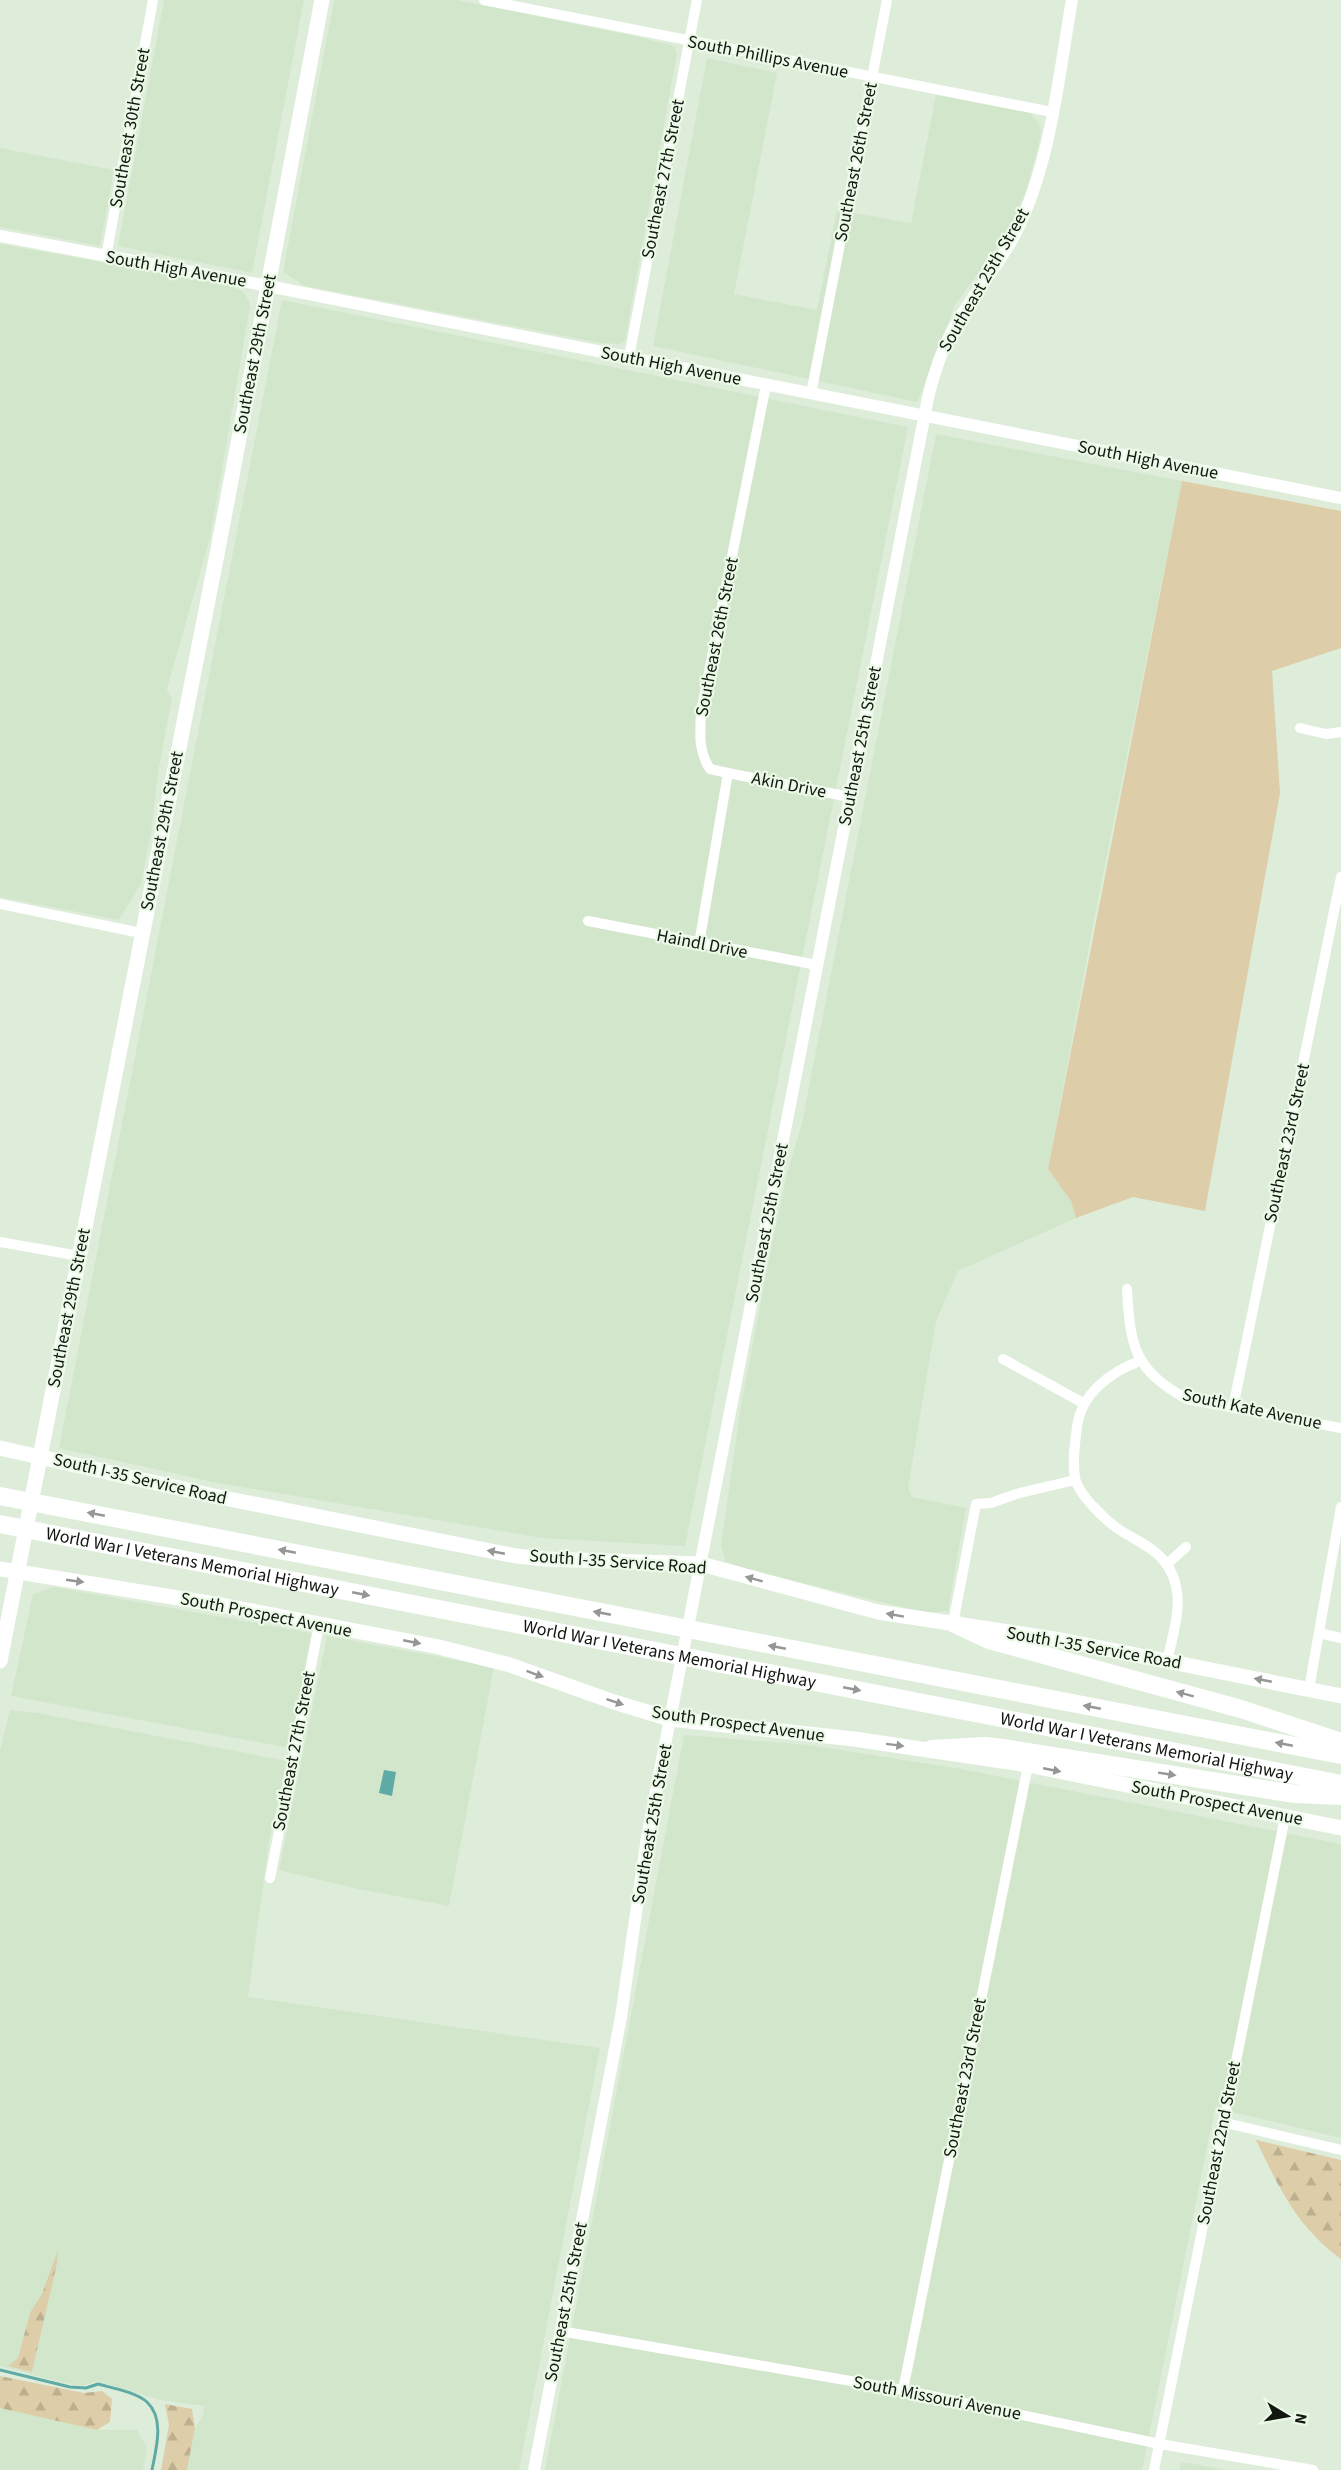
<svg xmlns="http://www.w3.org/2000/svg" width="1341" height="2470" viewBox="0 0 1341 2470" font-family="'Source Sans 3',sans-serif">
<style>
.built{fill:#d2e6cc}
.grass{fill:#ddcda8}
.forest{fill:url(#forest-firs)}
.water{fill:#5eaaa4}
.lines{fill:none;stroke-linecap:round;stroke-linejoin:round}
.stream{stroke:#5eaaa4;stroke-width:3}
.minor{stroke:#fff;stroke-width:10}
.tertiary{stroke:#fff;stroke-width:12}
.secondary{stroke:#fff;stroke-width:15}
.motorway{stroke:#fff;stroke-width:18}
.oneway{fill:#949794}
.labels{text-anchor:middle;dominant-baseline:central;stroke-width:4.5;stroke-linejoin:round;paint-order:stroke}
.street-label{font-size:18px;fill:#121711;stroke:#ebfae7}
</style>
<defs>
<pattern id="forest-firs" width="22" height="20" patternUnits="userSpaceOnUse" patternTransform="scale(1.5)"><rect width="22" height="20" fill="#ddcda8"/><path d="M5 1l3.5 6h-7zM16 11l3.5 6h-7z" fill="#bdaf90"/></pattern>
</defs>
<rect width="100%" height="100%" fill="#deedda"/>
<!-- built -->
<path class="built" d="M 164,0 L 304,0 L 252,273 L 118,246 Z
M 334,0 L 457,0 L 630,35 L 671,45 L 675,48 L 677,53 L 625,341 L 620,344 L 601,343 L 305,286 L 283,272 Z
M 707,58 L 777,73 L 734,294 L 817,310 L 837,210 L 911,223 L 936,95 L 1030,113 L 1038,122 L 1041,131 L 1040,139 L 1027,188 L 1011,228 L 955,305 L 917,402 L 653,346 Z
M 0,148 L 114,170 L 100,246 L 0,227 Z
M 0,244 L 229,285 L 242,291 L 249,300 L 250,307 L 210,538 L 168,685 L 167,691 L 172,698 L 158,772 L 152,827 L 141,884 L 119,920 L 0,897 Z
M 282,300 L 908,427 L 685,1546 L 542,1538 L 218,1483 L 59,1448 Z
M 936,434 L 1182,481 L 1094,920 L 1048,1169 L 1071,1201 L 1076,1218 L 958,1271 L 936,1321 L 908,1488 L 912,1497 L 966,1508 L 948,1611 L 927,1613 L 745,1569 L 725,1561 L 721,1545 L 741,1405 L 772,1244 L 787,1174 L 802,1123 Z
M 54,1587 L 311,1633 L 290,1748 L 11,1696 L 33,1594 Z
M 327,1636 L 494,1667 L 449,1906 L 353,1888 L 279,1870 Z
M 10,1710 L 37,1713 L 287,1761 L 269,1841 L 248,1997 L 600,2048 L 519,2470 L 187,2470 L 195,2428 L 203,2415 L 204,2406 L 160,2400 L 97,2381 L 83,2386 L 59,2382 L 0,2366 L 0,1751 Z
M 684,1735 L 809,1745 L 961,1769 L 1341,1844 L 1341,2138 L 1215,2108 L 1142,2470 L 545,2470 Z
M 0,2408 L 97,2430 L 137,2430 L 147,2448 L 143,2470 L 0,2470 Z
M 1181,2463 L 1190,2463 L 1226,2470 L 1179,2470 Z"/>
<!-- grass -->
<path class="grass" d="M 1182,481 L 1341,511 L 1341,648 L 1272,671 L 1280,793 L 1205,1211 L 1133,1197 L 1076,1218 L 1071,1201 L 1048,1169 Z"/>
<!-- forest -->
<path class="forest" d="M 1256,2140 L 1341,2160 L 1341,2259 C 1297,2227 1279,2188 1256,2140 Z
M 58,2250 L 57,2263 L 32,2372 L 8,2366 L 18,2358 L 30,2313 L 42,2294 Z
M 0,2376 L 84,2393 L 102,2391 L 112,2399 L 110,2422 L 97,2430 L 0,2408 Z
M 165,2404 L 192,2409 L 195,2428 L 187,2470 L 161,2470 L 169,2425 Z"/>
<!-- water -->
<path class="water" d="M 384,1770 L 396,1772 L 392,1796 L 379,1793 Z"/>
<g class="lines">
<!-- stream -->
<path class="stream" d="M 0,2370 L 70,2387 L 86,2388 L 98,2384 C 112,2388 136,2392 147,2402 C 165,2419 156,2449 152,2470"/>
<!-- minor -->
<path class="minor" d="M 484,0 L 1052,112
M 106,257 L 153,0
M 629,357 L 697,0
M 811,394 L 887,0
M 1300,728 L 1326,734 L 1341,732
M 728,773 L 850,797
M 0,904 L 141,933
M 588,921 L 817,965
M 699,944 L 728,773 L 710,769 C 698,751 700,733 701,712 L 766,385
M 0,1242 L 79,1256
M 1127,1289 C 1130,1346 1134,1370 1187,1399 L 1341,1428
M 1003,1359 L 1083,1403
M 1140,1361 C 1110,1372 1081,1394 1077,1427 C 1075,1443 1072,1462 1075,1477 C 1077,1494 1108,1523 1123,1532 C 1143,1544 1163,1552 1173,1576 C 1184,1603 1173,1634 1167,1661
M 1233,1408 L 1341,877
M 1167,1564 L 1186,1547
M 953,1623 L 976,1504 L 991,1503 L 1016,1494 L 1075,1480
M 1319,1633 L 1341,1638
M 1309,1689 L 1341,1507
M 270,1878 L 319,1625
M 1222,2122 L 1341,2150
M 560,2331 L 903,2390 L 1160,2444 L 1313,2470
M 903,2390 L 1028,1765
M 1154,2470 L 1285,1817"/>
<!-- tertiary -->
<path class="tertiary" d="M 0,236 L 268,286 L 1341,498
M 534,2470 L 621,2017 L 647,1837 L 928,398 C 934,373 942,348 955,326 C 975,290 1004,260 1021,222 C 1052,153 1059,73 1072,0"/>
<!-- secondary -->
<path class="secondary" d="M 0,1448 L 214,1496 L 516,1556 L 546,1559 L 701,1564 L 878,1612 L 1061,1640 L 1341,1696
M 0,1569 L 221,1605 L 439,1647 L 510,1665 L 614,1702 L 670,1719 L 854,1739 L 1028,1765 L 1341,1828
M 0,1661 L 219,544 L 322,0"/>
<!-- motorway -->
<g class="motorway">
<path d="M 0,1496 L 1341,1755"/>
<path id="s1" d="M 0,1524 L 1341,1784"/>
<path d="M 953,1623 L 989,1640 L 1241,1709 L 1341,1742"/>
<path d="M 932,1749 L 985,1746 L 1003,1748 L 1295,1794 L 1341,1796"/>
</g>
</g>
<!-- one-way arrows -->
<defs><path id="oneway-solid" d="M-6-.8H1V-3.2L6.5 0L1 3.2V.8H-6Z" transform="scale(1.5)"/></defs>
<g class="oneway">
<use href="#oneway-solid" transform="translate(96 1514) rotate(-169)"/>
<use href="#oneway-solid" transform="translate(287 1551) rotate(-169)"/>
<use href="#oneway-solid" transform="translate(496 1552) rotate(-169)"/>
<use href="#oneway-solid" transform="translate(754 1579) rotate(-165)"/>
<use href="#oneway-solid" transform="translate(75 1581) rotate(8)"/>
<use href="#oneway-solid" transform="translate(361 1594) rotate(11)"/>
<use href="#oneway-solid" transform="translate(602 1613) rotate(-169)"/>
<use href="#oneway-solid" transform="translate(895 1615) rotate(-170)"/>
<use href="#oneway-solid" transform="translate(412 1642) rotate(11)"/>
<use href="#oneway-solid" transform="translate(777 1647) rotate(-169)"/>
<use href="#oneway-solid" transform="translate(535 1674) rotate(20)"/>
<use href="#oneway-solid" transform="translate(1263 1680) rotate(-169)"/>
<use href="#oneway-solid" transform="translate(852 1689) rotate(11)"/>
<use href="#oneway-solid" transform="translate(1185 1694) rotate(-165)"/>
<use href="#oneway-solid" transform="translate(615 1702) rotate(18)"/>
<use href="#oneway-solid" transform="translate(1092 1707) rotate(-169)"/>
<use href="#oneway-solid" transform="translate(1284 1744) rotate(-169)"/>
<use href="#oneway-solid" transform="translate(895 1745) rotate(7)"/>
<use href="#oneway-solid" transform="translate(1052 1770) rotate(11)"/>
<use href="#oneway-solid" transform="translate(1167 1774) rotate(9)"/>
</g>
<g class="labels">
<!-- street labels -->
<g class="street-label">
<text transform="translate(768 57) rotate(11)">South Phillips Avenue</text>
<text transform="translate(130 128) rotate(-80)">Southeast 30th Street</text>
<text transform="translate(856 162) rotate(-79)">Southeast 26th Street</text>
<text transform="translate(663 179) rotate(-79)">Southeast 27th Street</text>
<text transform="translate(176 269) rotate(10)">South High Avenue</text>
<text transform="translate(984 280) rotate(-60)">Southeast 25th Street</text>
<text transform="translate(255 354) rotate(-79)">Southeast 29th Street</text>
<text transform="translate(671 366) rotate(11)">South High Avenue</text>
<text transform="translate(1148 460) rotate(11)">South High Avenue</text>
<text transform="translate(717 637) rotate(-79)">Southeast 26th Street</text>
<text transform="translate(860 746) rotate(-79)">Southeast 25th Street</text>
<text transform="translate(789 785) rotate(11)">Akin Drive</text>
<text transform="translate(162 831) rotate(-79)">Southeast 29th Street</text>
<text transform="translate(702 944) rotate(11)">Haindl Drive</text>
<text transform="translate(1287 1143) rotate(-78)">Southeast 23rd Street</text>
<text transform="translate(767 1223) rotate(-79)">Southeast 25th Street</text>
<text transform="translate(69 1308) rotate(-79)">Southeast 29th Street</text>
<text transform="translate(1252 1409) rotate(12)">South Kate Avenue</text>
<text transform="translate(140 1479) rotate(13)">South I-35 Service Road</text>
<text stroke="none"><textPath href="#s1" startOffset="196">World War I Veterans Memorial Highway</textPath></text>
<text transform="translate(618 1562) rotate(4)">South I-35 Service Road</text>
<text transform="translate(266 1615) rotate(11)">South Prospect Avenue</text>
<text transform="translate(1094 1648) rotate(10)">South I-35 Service Road</text>
<text stroke="none"><textPath href="#s1" startOffset="682">World War I Veterans Memorial Highway</textPath></text>
<text transform="translate(738 1724) rotate(8)">South Prospect Avenue</text>
<text stroke="none"><textPath href="#s1" startOffset="1168">World War I Veterans Memorial Highway</textPath></text>
<text transform="translate(294 1751) rotate(-79)">Southeast 27th Street</text>
<text transform="translate(1217 1803) rotate(11)">South Prospect Avenue</text>
<text transform="translate(652 1824) rotate(-80)">Southeast 25th Street</text>
<text transform="translate(965 2078) rotate(-79)">Southeast 23rd Street</text>
<text transform="translate(1219 2143) rotate(-79)">Southeast 22nd Street</text>
<text transform="translate(566 2302) rotate(-79)">Southeast 25th Street</text>
<text transform="translate(937 2398) rotate(11)">South Missouri Avenue</text>
</g>
</g>
<!-- north arrow -->
<g transform="translate(1287 2416) rotate(101)" stroke="#ebfae7" stroke-width="4.5" paint-order="stroke">
<path d="M0-4.5L10 22L0 15L-10 22Z" fill="#121711"/>
<text y="-9" font-size="16" font-weight="bold" text-anchor="middle" fill="#121711">N</text>
</g>
</svg>
